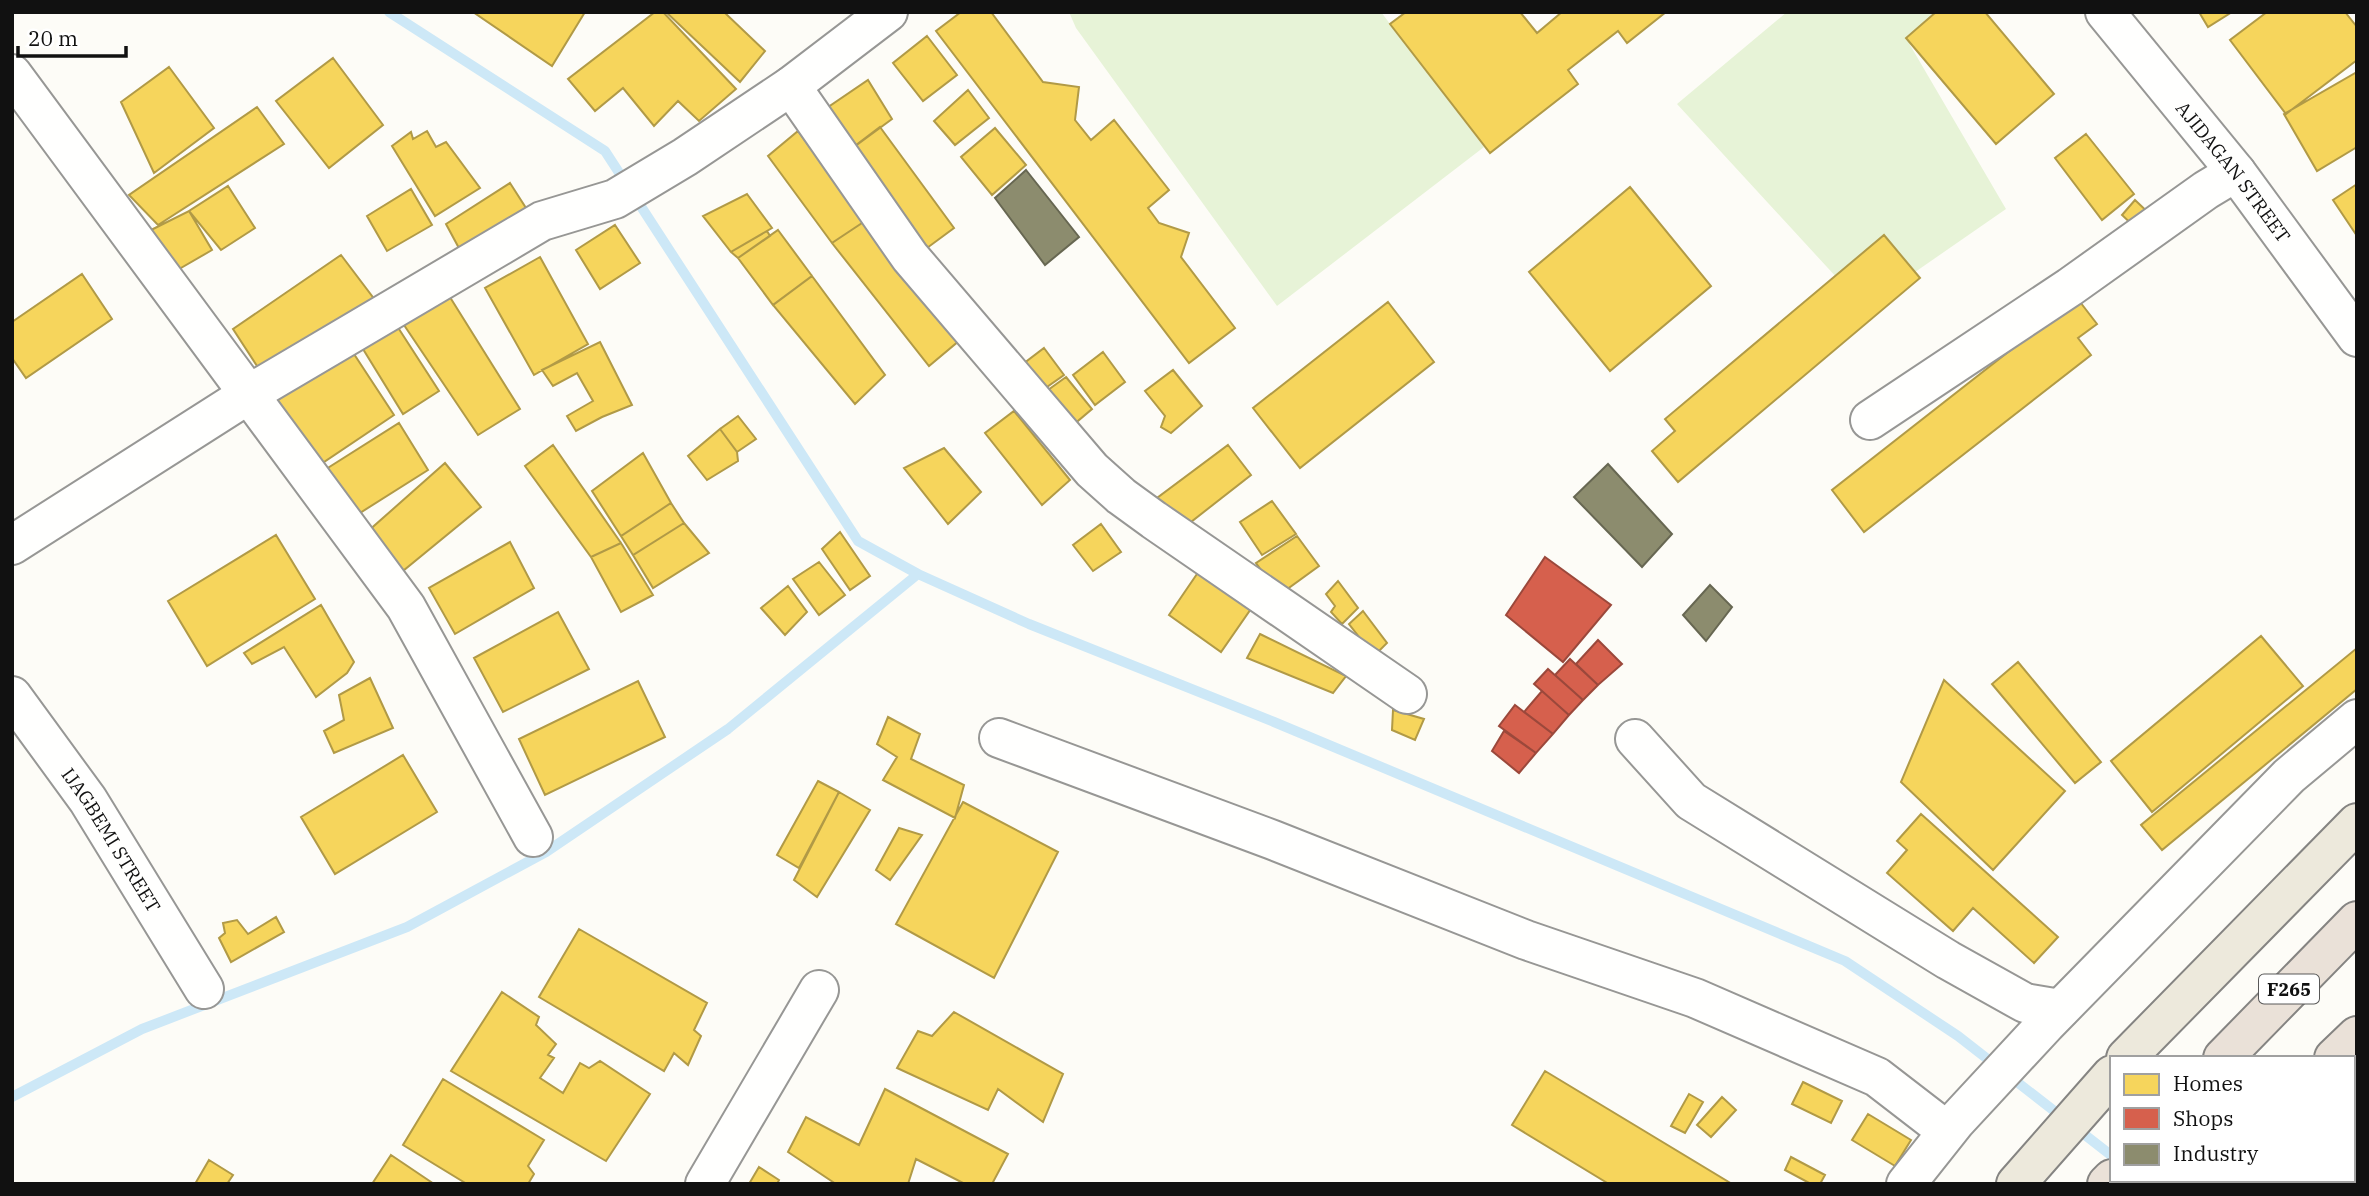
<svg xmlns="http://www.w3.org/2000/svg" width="2369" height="1196" viewBox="0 0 2369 1196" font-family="'IBM Plex Serif',serif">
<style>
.green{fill:#e7f3d7}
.homes{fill:#f6d55c;stroke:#b19a46;stroke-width:2}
.shops{fill:#d6604d;stroke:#9b483b;stroke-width:2}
.industry{fill:#8c8c6e;stroke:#676752;stroke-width:2}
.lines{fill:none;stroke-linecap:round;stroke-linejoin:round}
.stream{stroke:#cde8f7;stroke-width:10}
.minor-casing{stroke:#979795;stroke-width:42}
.major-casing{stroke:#858482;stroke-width:42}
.highway-casing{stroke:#858482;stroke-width:42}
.minor{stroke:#fffffe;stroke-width:38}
.major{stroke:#ede9dc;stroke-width:38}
.highway{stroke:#eae1d8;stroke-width:38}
.labels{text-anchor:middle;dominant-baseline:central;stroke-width:7;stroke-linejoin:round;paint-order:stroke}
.shield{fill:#fff;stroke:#585858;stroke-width:2}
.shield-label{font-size:18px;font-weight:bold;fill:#111}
.street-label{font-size:19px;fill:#111;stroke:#fff}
</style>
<rect width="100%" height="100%" fill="#fdfcf7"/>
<!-- green -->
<path class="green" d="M 1069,12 L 1381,12 L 1484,147 L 1277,306 L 1076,28 Z
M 1787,12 L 1948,12 L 1910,45 L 2006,209 L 1905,279 L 1838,279 L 1677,104 Z"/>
<!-- homes -->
<path class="homes" d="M 473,12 L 585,12 L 552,66 Z
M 655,12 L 663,12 L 736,89 L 699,121 L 678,101 L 654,126 L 623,88 L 595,111 L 568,79 Z
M 666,12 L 724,12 L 765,51 L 740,82 Z
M 961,12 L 991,12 L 1043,82 L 1079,87 L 1075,120 L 1091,140 L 1114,120 L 1169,190 L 1148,208 L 1159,223 L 1189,233 L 1181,257 L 1235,328 L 1189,363 L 936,31 Z
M 1406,12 L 1520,12 L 1537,33 L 1562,12 L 1666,12 L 1627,43 L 1618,31 L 1568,70 L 1578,84 L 1490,153 L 1390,24 Z
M 1936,12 L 1985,12 L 2054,94 L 1996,144 L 1906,38 Z
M 2199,12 L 2232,12 L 2208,27 Z
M 2267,12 L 2345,12 L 2357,27 L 2357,60 L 2286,114 L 2230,40 Z
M 927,36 L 957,75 L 923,101 L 893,63 Z
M 333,58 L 383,125 L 329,168 L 276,101 Z
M 169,67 L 214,128 L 154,173 L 121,102 Z
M 2357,72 L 2357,147 L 2317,171 L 2284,114 Z
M 868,80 L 892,119 L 847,152 L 818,114 Z
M 968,90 L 989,118 L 955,145 L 934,121 Z
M 257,107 L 284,144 L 158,225 L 129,195 Z
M 880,127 L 954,228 L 927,248 L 847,152 Z
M 995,128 L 1026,165 L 992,195 L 961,157 Z
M 427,131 L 436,147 L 446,142 L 480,188 L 435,216 L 392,146 L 411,132 L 413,139 Z
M 798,131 L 865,221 L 832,243 L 768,156 Z
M 2086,134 L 2134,194 L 2102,220 L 2055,158 Z
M 510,183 L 526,208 L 460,250 L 446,224 Z
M 2357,184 L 2357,236 L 2333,200 Z
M 228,186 L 255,228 L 221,250 L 189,211 Z
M 1630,187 L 1711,286 L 1610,371 L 1529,272 Z
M 411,189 L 432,225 L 387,251 L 367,216 Z
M 747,194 L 772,228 L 731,252 L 703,216 Z
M 2135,200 L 2153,217 L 2140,232 L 2122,215 Z
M 189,211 L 212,250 L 174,272 L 149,231 Z
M 865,221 L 960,340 L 929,366 L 832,243 Z
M 615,225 L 640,263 L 600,289 L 576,250 Z
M 778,230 L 812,276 L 773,305 L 738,258 Z
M 767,231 L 770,236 L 738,258 L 731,252 Z
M 1884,235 L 1920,278 L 1678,482 L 1652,451 L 1675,431 L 1665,419 Z
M 341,255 L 375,300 L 259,369 L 233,329 Z
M 540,257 L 588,344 L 534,375 L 485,288 Z
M 82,274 L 112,319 L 26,378 L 12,358 L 12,322 Z
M 812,276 L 885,375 L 855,404 L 773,305 Z
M 448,294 L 520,409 L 478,435 L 404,325 Z
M 2077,298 L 2097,324 L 2078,338 L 2091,355 L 1864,532 L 1832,490 Z
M 1388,302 L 1434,362 L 1300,468 L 1253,408 Z
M 397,326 L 439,391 L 403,414 L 363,349 Z
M 600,342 L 632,405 L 602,417 L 576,431 L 567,416 L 593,401 L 577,373 L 553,386 L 542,370 Z
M 1044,348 L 1064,375 L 1034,396 L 1015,370 Z
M 352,351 L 394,415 L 315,468 L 273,403 Z
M 1103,352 L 1125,382 L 1095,405 L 1073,375 Z
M 1173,370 L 1202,406 L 1171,433 L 1161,427 L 1165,416 L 1145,391 Z
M 1066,377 L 1092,409 L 1066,431 L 1037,398 Z
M 1014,411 L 1070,480 L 1042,505 L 985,433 Z
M 738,416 L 756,439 L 737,452 L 720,429 Z
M 399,423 L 428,470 L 352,518 L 323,471 Z
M 720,429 L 737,452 L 738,461 L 707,480 L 688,456 Z
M 553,445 L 621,543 L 591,557 L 525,466 Z
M 1228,445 L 1251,475 L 1182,529 L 1157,498 Z
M 944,448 L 981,492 L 948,524 L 904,468 Z
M 643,453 L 671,503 L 621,536 L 592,491 Z
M 445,463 L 481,507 L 398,575 L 366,533 Z
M 1272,501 L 1296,534 L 1262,555 L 1240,522 Z
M 671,503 L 684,523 L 633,555 L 621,536 Z
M 684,523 L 709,553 L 653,588 L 633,555 Z
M 1101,524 L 1121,552 L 1093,571 L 1073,545 Z
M 840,532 L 870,576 L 850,590 L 822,549 Z
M 276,535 L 315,599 L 207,666 L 168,601 Z
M 1297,536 L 1319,566 L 1279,595 L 1256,563 Z
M 510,542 L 534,588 L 455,634 L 429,588 Z
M 621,543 L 653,595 L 621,612 L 591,557 Z
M 819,562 L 845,595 L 819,615 L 793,579 Z
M 1199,571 L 1255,603 L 1221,652 L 1169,615 Z
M 1338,581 L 1358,608 L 1342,624 L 1331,612 L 1335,606 L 1326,594 Z
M 788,586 L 807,612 L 785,635 L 761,608 Z
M 321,605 L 354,662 L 347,673 L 316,697 L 284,647 L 252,664 L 244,653 Z
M 1363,611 L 1387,643 L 1374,656 L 1349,624 Z
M 558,612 L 589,669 L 503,712 L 474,658 Z
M 1260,634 L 1346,676 L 1333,693 L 1247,658 Z
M 2261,636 L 2303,686 L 2152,812 L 2111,761 Z
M 2357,648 L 2357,689 L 2162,850 L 2141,825 Z
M 2018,662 L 2101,762 L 2075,783 L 1992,684 Z
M 370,678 L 393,728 L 334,753 L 324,731 L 344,720 L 339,695 Z
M 1944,680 L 2065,791 L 1993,870 L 1901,782 Z
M 638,681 L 665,737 L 545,795 L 519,739 Z
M 1393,710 L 1424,719 L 1415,740 L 1392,730 Z
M 888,717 L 920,734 L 911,759 L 964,785 L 955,818 L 883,780 L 897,757 L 877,744 Z
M 403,755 L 437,812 L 335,874 L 301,817 Z
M 818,781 L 839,792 L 799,868 L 777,855 Z
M 839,792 L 870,810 L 817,897 L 794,880 Z
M 963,802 L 1058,852 L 994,978 L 896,924 Z
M 1921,814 L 2058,937 L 2034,963 L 1973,908 L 1953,931 L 1887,873 L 1907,850 L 1897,841 Z
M 899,828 L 922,835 L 890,880 L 876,870 Z
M 276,917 L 284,932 L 231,962 L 219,938 L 225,933 L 223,923 L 237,920 L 248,934 Z
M 579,929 L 707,1003 L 694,1030 L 701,1036 L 688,1065 L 674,1053 L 664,1071 L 539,997 Z
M 502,992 L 539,1017 L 536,1025 L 556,1044 L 548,1055 L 554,1058 L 540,1078 L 563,1093 L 580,1063 L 589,1068 L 600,1061 L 650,1094 L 606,1161 L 451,1071 Z
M 954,1012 L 1063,1074 L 1043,1122 L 998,1089 L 988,1110 L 897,1068 L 918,1031 L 932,1036 Z
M 1545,1071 L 1732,1184 L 1609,1184 L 1512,1125 Z
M 443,1079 L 544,1140 L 528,1166 L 534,1174 L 528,1184 L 467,1184 L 403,1145 Z
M 1803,1082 L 1842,1101 L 1831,1123 L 1792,1104 Z
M 885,1089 L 1008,1154 L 992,1184 L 965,1184 L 916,1159 L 908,1184 L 836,1184 L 788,1152 L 806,1117 L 859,1145 Z
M 1689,1094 L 1703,1102 L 1685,1133 L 1671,1126 Z
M 1722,1097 L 1736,1110 L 1711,1137 L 1697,1125 Z
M 1868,1114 L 1911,1140 L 1895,1166 L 1852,1140 Z
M 391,1155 L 434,1184 L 372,1184 Z
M 1791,1157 L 1825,1175 L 1820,1184 L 1811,1184 L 1785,1170 Z
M 209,1160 L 233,1175 L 227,1184 L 195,1184 Z
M 759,1167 L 779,1180 L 777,1184 L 749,1184 Z"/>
<!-- shops -->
<path class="shops" d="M 1545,557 L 1611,605 L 1563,662 L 1506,615 Z
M 1598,640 L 1622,664 L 1598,685 L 1576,664 Z
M 1570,659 L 1598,685 L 1583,700 L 1555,675 Z
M 1548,669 L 1583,700 L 1569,715 L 1534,684 Z
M 1542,691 L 1569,715 L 1553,734 L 1524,712 Z
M 1515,705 L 1553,734 L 1536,753 L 1499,726 Z
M 1504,731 L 1536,753 L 1519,773 L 1492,751 Z"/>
<!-- industry -->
<path class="industry" d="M 1026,170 L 1079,237 L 1045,265 L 995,198 Z
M 1608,464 L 1672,534 L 1642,567 L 1574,497 Z
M 1710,585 L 1732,607 L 1706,641 L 1683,615 Z"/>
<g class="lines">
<!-- stream -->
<path class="stream" d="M 389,12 L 605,151 L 858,541 L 918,574
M 12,1097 L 142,1029 L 407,927 L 546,852 L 728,729 L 918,574 L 1029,624 L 1274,722 L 1845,961 L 1958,1036 L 2112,1156
M 2138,1180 L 2142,1184"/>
<!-- minor casing -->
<g class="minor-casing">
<g id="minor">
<path id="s1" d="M 2105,12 L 2236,172 L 2357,337"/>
<path d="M 12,74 L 406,607 L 533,837"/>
<path d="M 791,86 L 910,257 L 1092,470 L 1121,496 L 1154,520 L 1407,694"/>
<path d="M 1870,420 L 2070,287 L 2206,190 L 2236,172"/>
<path d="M 12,545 L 249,394 L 542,221 L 615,199 L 685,157 L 791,86 L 888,12"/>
<path id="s2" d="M 12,696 L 88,800 L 204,989"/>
<path d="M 999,738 L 1273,840 L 1526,940 L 1695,998 L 1877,1077 L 1947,1131"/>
<path d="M 1635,739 L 1691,801 L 1948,960 L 2025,1003 L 2060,1009"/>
<path d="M 705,1184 L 819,990"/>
<path d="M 1906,1184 L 1956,1121 L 2046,1024 L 2289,776 L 2357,719"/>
</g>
</g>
<!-- major casing -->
<g class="major-casing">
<path id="major" d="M 2126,1058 L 2357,823
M 2353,1122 L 2357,1118
M 2016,1184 L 2112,1075
M 2296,1184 L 2299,1180"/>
</g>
<!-- highway casing -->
<g class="highway-casing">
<path id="highway" d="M 2223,1058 L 2357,921
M 2334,1058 L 2357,1036
M 2107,1184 L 2112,1179
M 2209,1184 L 2213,1180"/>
</g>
<!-- minor -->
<use href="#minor" class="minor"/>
<!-- major -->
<use href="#major" class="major"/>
<!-- highway -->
<use href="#highway" class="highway"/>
</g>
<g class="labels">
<!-- shield labels -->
<rect class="shield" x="2259" y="974.5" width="60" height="29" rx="5"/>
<g class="shield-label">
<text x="2289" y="989">F265</text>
</g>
<!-- street labels -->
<g class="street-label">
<text stroke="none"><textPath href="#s1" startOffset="205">AJIDAGAN STREET</textPath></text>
<text stroke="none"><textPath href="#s2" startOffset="175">IJAGBEMI STREET</textPath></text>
</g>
</g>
<!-- border -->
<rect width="2369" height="1196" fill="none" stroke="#111111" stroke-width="28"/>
<!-- legend -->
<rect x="2110" y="1056" width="245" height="126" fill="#ffffff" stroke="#a0a0a0" stroke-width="2"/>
<rect x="2124" y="1074" width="35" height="21" fill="#f6d55c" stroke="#a0a0a0" stroke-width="2"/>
<text x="2173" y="1091" font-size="21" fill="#111111">Homes</text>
<rect x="2124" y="1108" width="35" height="21" fill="#d6604d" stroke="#a0a0a0" stroke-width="2"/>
<text x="2173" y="1126" font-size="21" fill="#111111">Shops</text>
<rect x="2124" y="1144" width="35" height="21" fill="#8c8c6e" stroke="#a0a0a0" stroke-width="2"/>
<text x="2173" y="1161" font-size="21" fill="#111111">Industry</text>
<!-- scale -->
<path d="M18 46v10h108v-10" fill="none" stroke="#111111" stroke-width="3.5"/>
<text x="28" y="46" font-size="21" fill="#111111" stroke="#ffffff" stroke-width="5" paint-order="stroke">20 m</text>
</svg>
